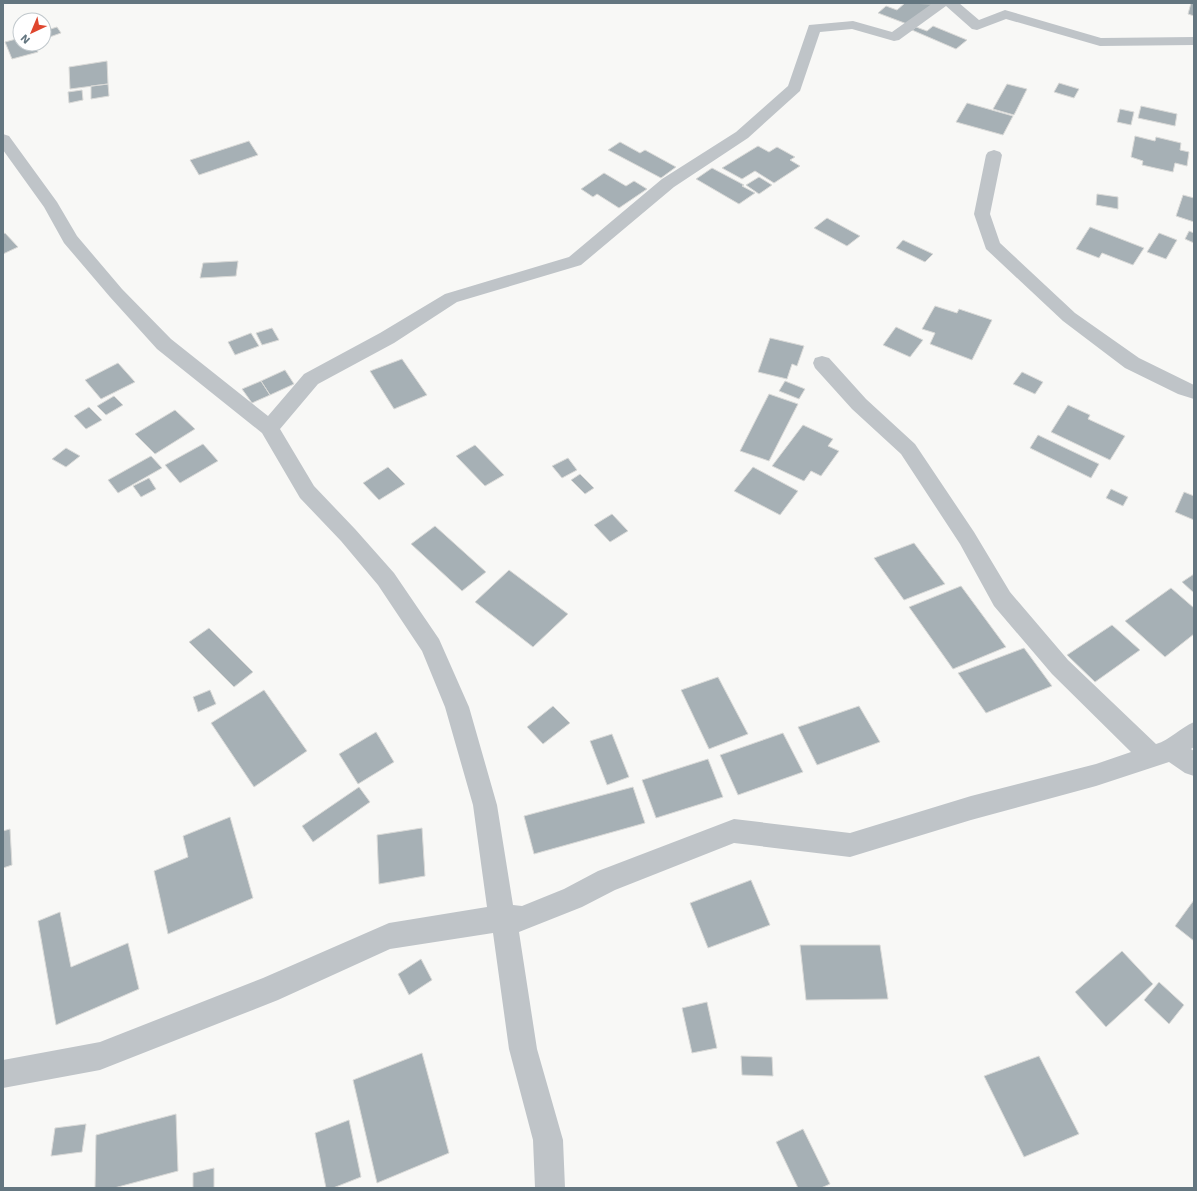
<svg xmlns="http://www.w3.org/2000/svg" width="1197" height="1191" viewBox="0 0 1197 1191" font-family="'Work Sans',sans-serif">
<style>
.building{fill:#a6b0b5;stroke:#dadad8}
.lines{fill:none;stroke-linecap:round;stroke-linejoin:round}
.minor{fill:#bfc4c8;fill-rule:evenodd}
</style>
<rect width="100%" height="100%" fill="#f8f8f6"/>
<!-- building -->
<path class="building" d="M 905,3 L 933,4 L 907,24 L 878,13 L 886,6 L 897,10 Z
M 1191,3 L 1194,3 L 1194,16 L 1188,14 Z
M 933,26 L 967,40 L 956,49 L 912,30 L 916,27 L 927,31 Z
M 57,27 L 61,33 L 44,39 L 44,31 Z
M 20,38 L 20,44 L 34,44 L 38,52 L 12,59 L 5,42 Z
M 107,61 L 108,84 L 70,89 L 69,67 Z
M 1059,83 L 1079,89 L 1074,98 L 1054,92 Z
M 108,84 L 109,96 L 91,99 L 91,86 Z
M 1007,84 L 1027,89 L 1014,115 L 993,109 Z
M 82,90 L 83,100 L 69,103 L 68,92 Z
M 967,103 L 1013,116 L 1003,135 L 956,122 Z
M 1141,106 L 1177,114 L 1175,126 L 1138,118 Z
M 1120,109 L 1134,112 L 1131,125 L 1117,122 Z
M 1135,136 L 1155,141 L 1156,137 L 1181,143 L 1180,150 L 1189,152 L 1187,166 L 1175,163 L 1173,172 L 1142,165 L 1143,161 L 1131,157 Z
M 249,141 L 258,155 L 199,175 L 190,160 Z
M 620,142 L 640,153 L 645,150 L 676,167 L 661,178 L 608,150 Z
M 758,146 L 769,152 L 777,147 L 795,157 L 790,160 L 800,166 L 774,183 L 755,171 L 742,179 L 722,168 Z
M 712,168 L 744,185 L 742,186 L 755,193 L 739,204 L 696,179 Z
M 604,173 L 626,186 L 634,181 L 647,189 L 619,208 L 597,194 L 593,197 L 581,189 Z
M 759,177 L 772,185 L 759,194 L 746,185 Z
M 1097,194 L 1118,197 L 1118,209 L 1096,205 Z
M 1183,195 L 1194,198 L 1194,222 L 1176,216 Z
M 827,218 L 860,236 L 847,246 L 814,228 Z
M 1090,227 L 1144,248 L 1133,265 L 1102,253 L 1099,258 L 1076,249 Z
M 1189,231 L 1194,233 L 1194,243 L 1185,239 Z
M 5,233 L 18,247 L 3,254 L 3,234 Z
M 1159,233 L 1177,240 L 1166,259 L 1147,252 Z
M 903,240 L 933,254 L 925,262 L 896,248 Z
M 238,261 L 236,276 L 200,278 L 203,263 Z
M 935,306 L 957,313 L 959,309 L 992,320 L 972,360 L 930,344 L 935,333 L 922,329 Z
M 896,327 L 923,340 L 910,357 L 883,345 Z
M 272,328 L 279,340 L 262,345 L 256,333 Z
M 251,333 L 259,346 L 235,355 L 228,342 Z
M 770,338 L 804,346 L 797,366 L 792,364 L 787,379 L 758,372 Z
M 402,359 L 427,395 L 394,409 L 370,371 Z
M 118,363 L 135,382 L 101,399 L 85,380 Z
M 285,370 L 294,384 L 270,395 L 261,381 Z
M 1022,372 L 1043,382 L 1035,394 L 1013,384 Z
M 261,381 L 270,395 L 252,403 L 242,389 Z
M 785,381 L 805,389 L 799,399 L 779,391 Z
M 769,394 L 798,404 L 769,461 L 740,451 Z
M 114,396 L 123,405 L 106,415 L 97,406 Z
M 1068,405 L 1090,415 L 1088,419 L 1125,436 L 1110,460 L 1051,432 Z
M 89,407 L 102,420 L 86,429 L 74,416 Z
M 175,410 L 195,429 L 155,454 L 135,434 Z
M 803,425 L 833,439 L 828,446 L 839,451 L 821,476 L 811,471 L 804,481 L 772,466 Z
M 1038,435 L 1099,464 L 1091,478 L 1030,448 Z
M 203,444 L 218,461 L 180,483 L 165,465 Z
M 475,445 L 504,475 L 485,486 L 456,456 Z
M 66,448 L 80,456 L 66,467 L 52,459 Z
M 151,456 L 162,468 L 118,493 L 108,480 Z
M 568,458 L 577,470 L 562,478 L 552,466 Z
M 388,467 L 405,484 L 379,500 L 363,483 Z
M 753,467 L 798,491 L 780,515 L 734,491 Z
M 580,474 L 594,488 L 585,494 L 571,480 Z
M 149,478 L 156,489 L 141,497 L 133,486 Z
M 1111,489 L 1128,497 L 1123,506 L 1106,498 Z
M 1184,492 L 1194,496 L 1194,520 L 1175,512 Z
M 612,514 L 628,531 L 610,542 L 594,525 Z
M 435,526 L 486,572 L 462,591 L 411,544 Z
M 914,543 L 945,584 L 904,600 L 874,558 Z
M 509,570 L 568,614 L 533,647 L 475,602 Z
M 1194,574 L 1194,593 L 1182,582 Z
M 961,586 L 1006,647 L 953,669 L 909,607 Z
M 1171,588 L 1194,608 L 1194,634 L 1165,657 L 1125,621 Z
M 1112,625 L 1140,650 L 1095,682 L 1067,655 Z
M 209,628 L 253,672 L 234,687 L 189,642 Z
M 1024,648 L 1052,686 L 986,713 L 958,673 Z
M 718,677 L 748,734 L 709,749 L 681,690 Z
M 210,690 L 216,704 L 198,712 L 193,697 Z
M 264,690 L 307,751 L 254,787 L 211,723 Z
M 553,706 L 570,723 L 543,744 L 527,727 Z
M 859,706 L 880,742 L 817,765 L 798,727 Z
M 376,732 L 394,762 L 358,784 L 339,754 Z
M 783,733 L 803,772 L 738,795 L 720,755 Z
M 612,734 L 629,777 L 607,785 L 590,741 Z
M 708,759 L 723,797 L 656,818 L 642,780 Z
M 359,787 L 370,802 L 313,842 L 302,826 Z
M 633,787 L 645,823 L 534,854 L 524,816 Z
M 230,817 L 253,898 L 168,934 L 154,871 L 188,857 L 183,836 Z
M 422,828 L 425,876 L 379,884 L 377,835 Z
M 10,829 L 12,865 L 3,868 L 3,831 Z
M 751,880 L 770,925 L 708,948 L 690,903 Z
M 1194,900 L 1194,941 L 1175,926 Z
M 60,912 L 71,967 L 128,943 L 139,989 L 56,1025 L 38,921 Z
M 800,945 L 880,945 L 888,999 L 806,1000 Z
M 1122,951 L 1153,984 L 1106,1027 L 1075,992 Z
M 421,959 L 432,980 L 409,995 L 398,974 Z
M 1159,982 L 1184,1005 L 1169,1024 L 1144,1000 Z
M 707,1002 L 717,1048 L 692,1053 L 682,1008 Z
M 422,1053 L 449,1153 L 377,1183 L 353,1080 Z
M 741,1056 L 772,1057 L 773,1076 L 742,1075 Z
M 1039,1056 L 1079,1134 L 1024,1157 L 984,1076 Z
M 176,1114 L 178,1171 L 114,1188 L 95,1188 L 96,1135 Z
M 349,1120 L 361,1177 L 333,1188 L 326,1188 L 315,1133 Z
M 86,1124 L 82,1152 L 51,1156 L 55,1128 Z
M 803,1129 L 830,1184 L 821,1188 L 798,1188 L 776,1142 Z
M 214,1168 L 214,1188 L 193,1188 L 193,1173 Z"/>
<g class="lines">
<!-- minor -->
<path class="minor" d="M 933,3 L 959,3 L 979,20 L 1005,10 L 1101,38 L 1194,37 L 1194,45 L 1100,46 L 1006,19 L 977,30 L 972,29 L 946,6 L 899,40 L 894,41 L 852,29 L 820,32 L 800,91 L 748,138 L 674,187 L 581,265 L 457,302 L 394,343 L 318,384 L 280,429 L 314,486 L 355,529 L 394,573 L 439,639 L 469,707 L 497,805 L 513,905 L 522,906 L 564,889 L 598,871 L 734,819 L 850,833 L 971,796 L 1096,764 L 1131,752 L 1052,674 L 994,606 L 960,544 L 901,454 L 852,409 L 815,368 L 813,363 L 815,358 L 822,356 L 829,358 L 866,399 L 915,444 L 974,532 L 1010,592 L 1068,660 L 1156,744 C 1170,740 1180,728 1194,722 L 1194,747 L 1191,749 L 1194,751 L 1194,776 L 1185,773 L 1169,762 L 1096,786 L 971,820 L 850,857 L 734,843 L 615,890 L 582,907 L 519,932 L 537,1049 L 563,1140 L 565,1188 L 535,1188 L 533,1140 L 509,1049 L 493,933 L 390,949 L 278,1000 L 100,1070 L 3,1088 L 3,1060 L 100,1042 L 263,978 L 389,923 L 487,907 L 473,805 L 445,707 L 422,651 L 378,585 L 341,541 L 300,498 L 262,433 L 157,349 L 110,297 L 64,243 L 44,207 L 3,150 L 3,134 L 9,136 L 57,202 L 77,236 L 122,289 L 171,339 L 268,416 L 304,374 L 380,333 L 445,294 L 569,257 L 662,179 L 736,132 L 788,86 L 809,25 L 853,21 L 892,32 Z
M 994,150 L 1000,152 L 1002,155 L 990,214 L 1000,243 L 1075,313 L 1139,358 L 1194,385 L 1194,399 L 1178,394 L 1125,368 L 1063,321 L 986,249 L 974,214 L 986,155 L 988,152 Z"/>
</g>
<!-- border -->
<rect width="1197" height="1191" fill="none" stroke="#647680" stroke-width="8"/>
<!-- north arrow -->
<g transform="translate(32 32) rotate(224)"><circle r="19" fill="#ffffff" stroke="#c1c8cc"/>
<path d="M0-3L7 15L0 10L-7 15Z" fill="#df462e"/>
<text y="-6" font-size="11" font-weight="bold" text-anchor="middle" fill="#647680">N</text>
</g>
</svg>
